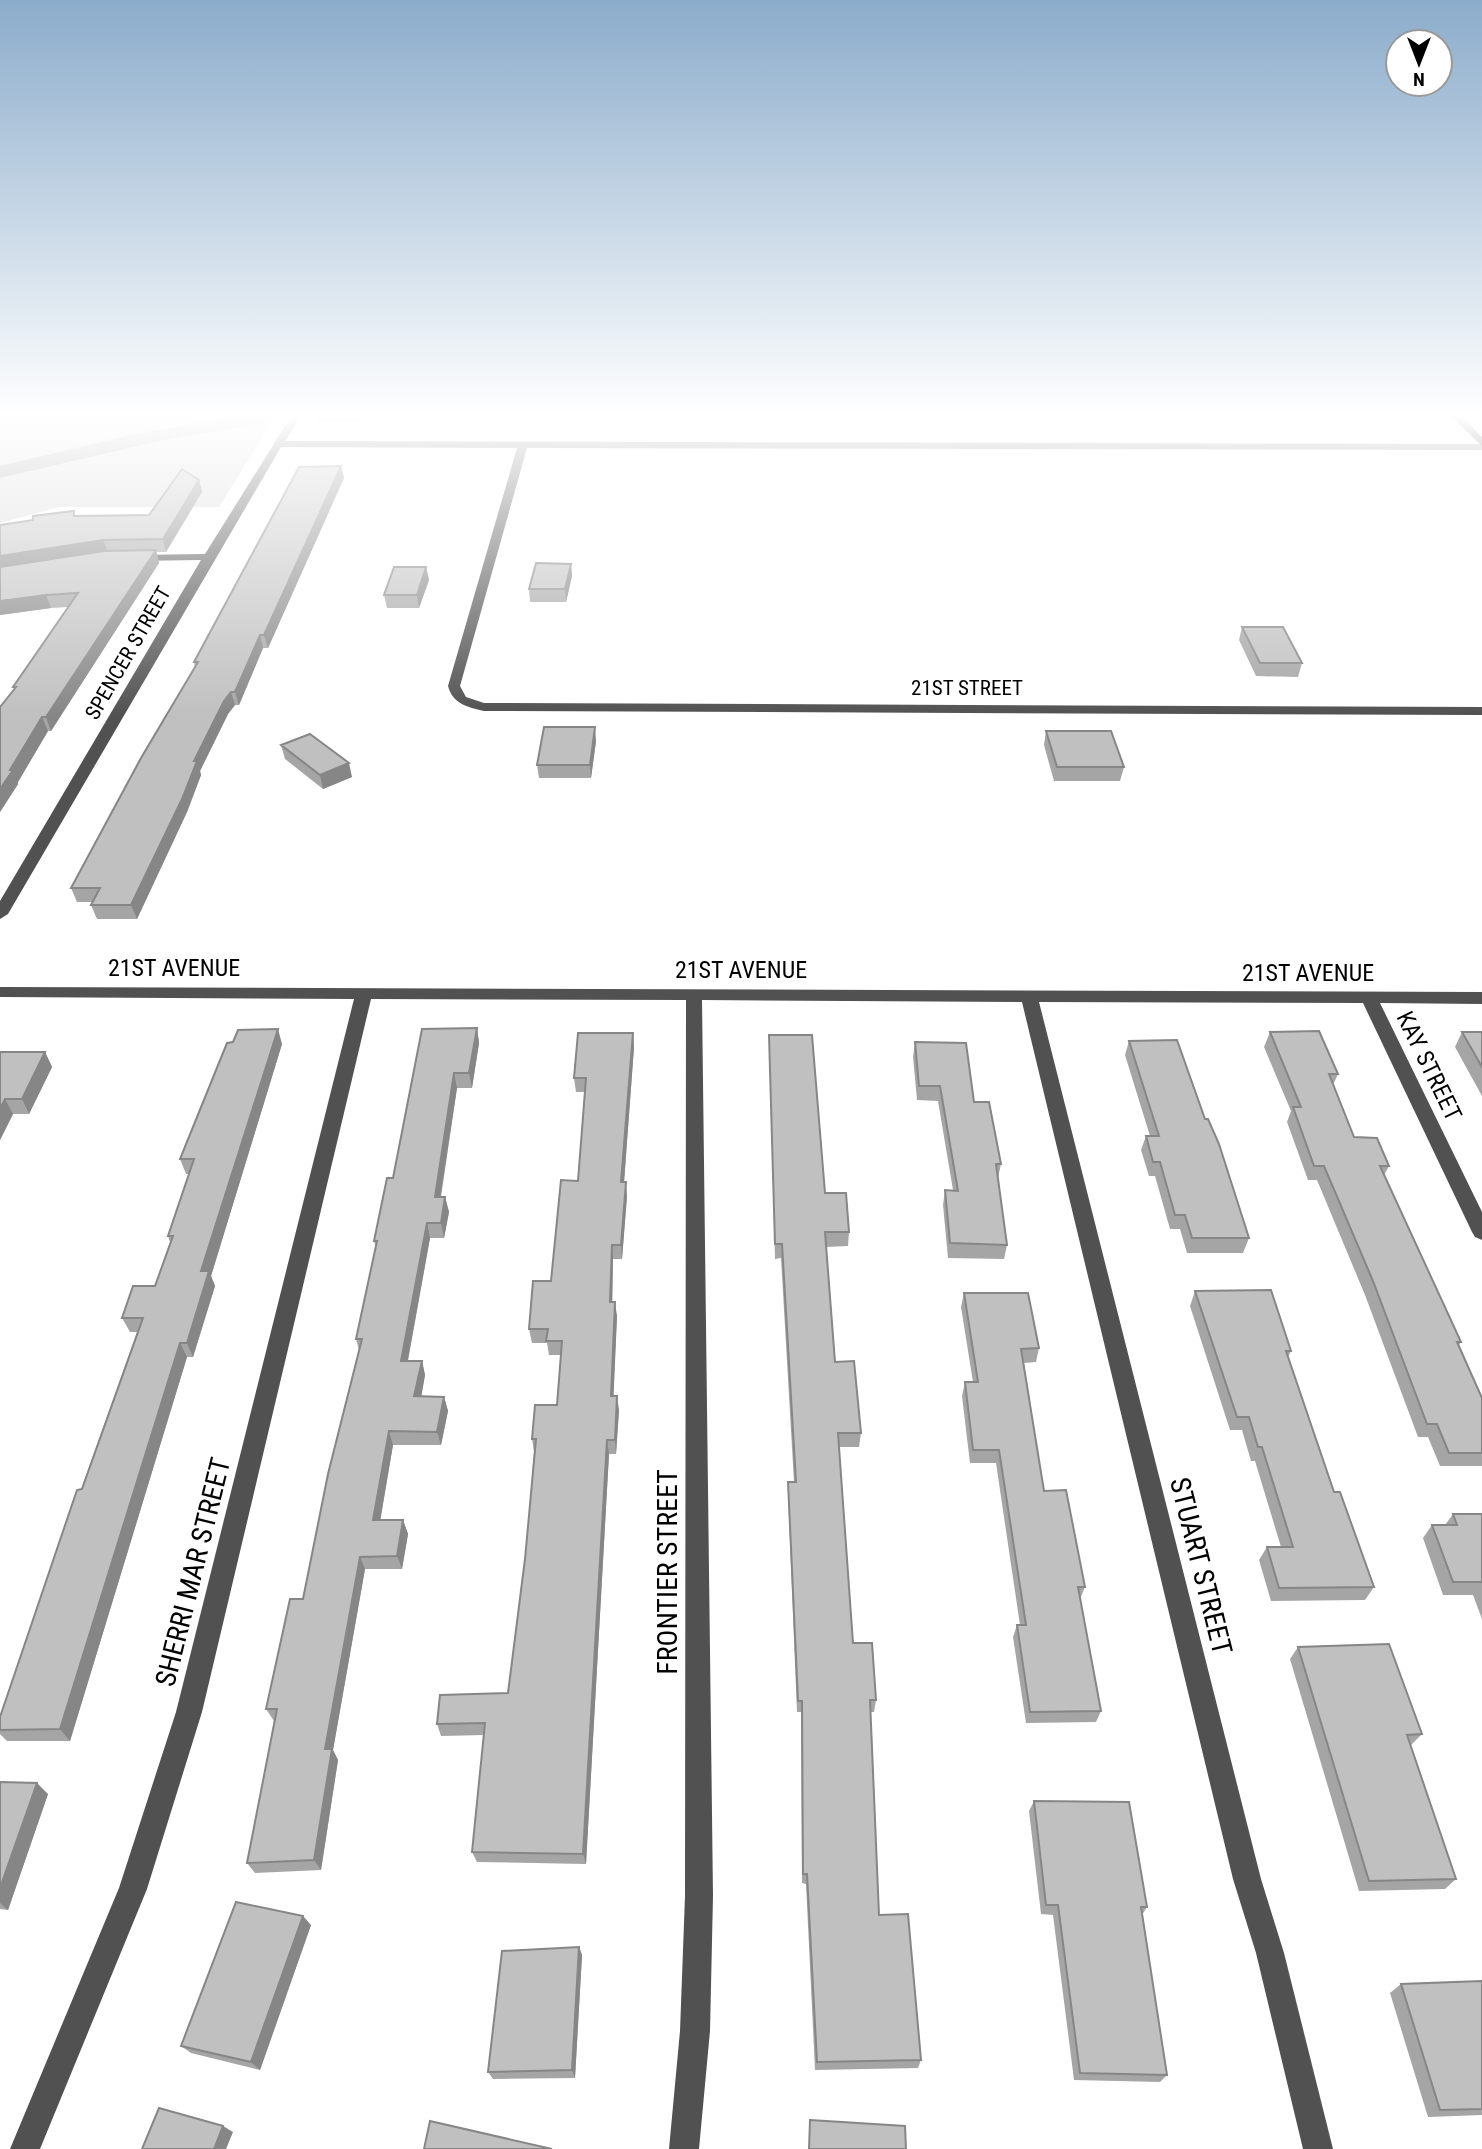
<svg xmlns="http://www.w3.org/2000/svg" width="1482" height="2149" viewBox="0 0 1482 2149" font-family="'Roboto Condensed',sans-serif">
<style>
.green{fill:#d8d8d8}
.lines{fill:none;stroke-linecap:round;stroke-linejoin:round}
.canal{fill:#9f9f9f;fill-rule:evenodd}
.major-casing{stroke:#dbdbdb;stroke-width:1}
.minor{fill:#515151;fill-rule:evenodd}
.major{fill:#000;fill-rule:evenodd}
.wall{fill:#a5a5a5}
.shaded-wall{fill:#868686}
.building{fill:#c0c0c0;stroke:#868686;stroke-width:2}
.labels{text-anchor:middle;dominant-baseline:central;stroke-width:6;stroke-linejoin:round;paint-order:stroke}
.far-street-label{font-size:21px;fill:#000;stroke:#fff}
.street-label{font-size:24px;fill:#000;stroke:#fff}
.near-street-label{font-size:28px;fill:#000;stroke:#fff}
</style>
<rect width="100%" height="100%" fill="#fff"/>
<!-- green -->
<path class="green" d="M 0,415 L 276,415 L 219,507 L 59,507 L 0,523 Z"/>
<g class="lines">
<!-- canal -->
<path class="canal" d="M 241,415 L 272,415 L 273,417 L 264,423 L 164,440 L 0,478 L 0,466 L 131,435 Z
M 314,415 L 375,415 L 366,421 L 322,422 L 315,420 Z"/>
<!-- major casing -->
<g class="major-casing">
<path id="major" d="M 1450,415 L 1460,415 L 1482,437 L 1482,446 Z"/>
</g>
<!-- minor -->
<path class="minor" d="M 292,415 L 301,415 L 285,441 L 1482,444 L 1482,450 L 527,448 L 460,686 L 466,697 L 484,703 L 1482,707 L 1482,715 L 484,711 C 467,707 453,704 448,686 L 517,448 L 281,447 L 8,914 L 0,919 L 0,901 L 201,560 L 135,561 L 129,558 L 135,555 L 205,554 Z
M 0,987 L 1482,992 L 1482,1004 L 1380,1003 L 1482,1212 L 1482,1240 L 1475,1237 L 1472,1232 L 1363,1003 L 1039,1002 L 1261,1879 L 1284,1953 L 1333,2149 L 1303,2149 L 1256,1953 L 1233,1879 L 1022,1002 L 702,1000 L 713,1896 L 710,2031 L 699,2149 L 669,2149 L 680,2031 L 685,1896 L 686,1000 L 371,999 L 202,1712 L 147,1889 L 40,2149 L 10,2149 L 119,1888 L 176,1712 L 354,999 L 0,997 Z"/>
<!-- major -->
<use href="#major" class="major"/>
</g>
<!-- wall -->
<path class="wall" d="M 341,466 L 344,478 L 268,648 L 263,648 L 239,705 L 235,705 L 228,714 L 200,771 L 201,775 L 187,812 L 137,919 L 97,919 L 91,905 L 93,902 L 77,902 L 71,888 L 195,667 L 194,662 Z
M 199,480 L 202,492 L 166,552 L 156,552 L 159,563 L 51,731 L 48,731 L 18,782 L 18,784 L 0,812 L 0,707 L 14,690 L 13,687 L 68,607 L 51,608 L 0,615 L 0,525 L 33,520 L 75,516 L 149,515 Z
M 571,564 L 572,576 L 566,602 L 530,602 L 529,589 Z
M 426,567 L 429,580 L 419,608 L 387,608 L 384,595 Z
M 1242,627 L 1302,663 L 1298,677 L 1256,676 L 1239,640 Z
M 1046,731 L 1124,767 L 1120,781 L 1054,781 L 1044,745 Z
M 596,741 L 591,778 L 539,778 L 537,765 Z
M 281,745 L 352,777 L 323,789 L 285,759 Z
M 477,1028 L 479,1043 L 472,1088 L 457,1088 L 441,1197 L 445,1197 L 449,1212 L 444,1238 L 430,1238 L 408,1361 L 422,1361 L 425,1375 L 421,1396 L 444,1397 L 448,1411 L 441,1445 L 393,1445 L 380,1520 L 403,1520 L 408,1534 L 402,1569 L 365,1569 L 333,1750 L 338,1760 L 321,1870 L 255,1873 L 247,1863 L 274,1721 L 266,1709 L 303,1599 L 359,1350 L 356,1339 L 376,1248 L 374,1241 L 393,1178 Z
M 1270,1032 L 1338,1074 L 1333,1085 L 1354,1137 L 1389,1166 L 1384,1175 L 1461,1342 L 1459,1345 L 1482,1398 L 1482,1466 L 1440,1466 L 1428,1437 L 1418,1437 L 1365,1295 L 1317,1180 L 1308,1180 L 1287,1122 L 1291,1111 L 1264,1047 Z
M 1462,1032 L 1482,1032 L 1482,1096 L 1455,1047 Z
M 633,1033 L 634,1047 L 624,1182 L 627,1196 L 622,1259 L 613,1259 L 612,1302 L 617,1316 L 613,1396 L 619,1410 L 616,1454 L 609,1454 L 586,1864 L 477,1862 L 472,1852 L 484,1735 L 441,1736 L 437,1724 L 508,1693 L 525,1559 L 534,1452 L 532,1439 L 557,1405 L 561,1355 L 549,1355 L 547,1343 L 532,1343 L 529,1329 L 551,1281 L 578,1181 L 585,1092 L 576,1092 L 574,1078 Z
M 769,1035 L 825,1193 L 849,1232 L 848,1246 L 826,1247 L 835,1362 L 861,1433 L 859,1447 L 839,1447 L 853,1643 L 876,1700 L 874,1712 L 870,1712 L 879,1915 L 921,2060 L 918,2068 L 815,2070 L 806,1884 L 802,1883 L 801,1712 L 797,1712 L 788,1495 L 788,1482 L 794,1482 L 781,1258 L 775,1259 Z
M 1129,1041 L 1205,1119 L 1249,1238 L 1243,1253 L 1187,1253 L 1180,1229 L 1170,1229 L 1155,1176 L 1149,1176 L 1141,1150 L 1146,1136 L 1150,1136 L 1125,1055 Z
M 915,1042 L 974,1102 L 1001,1164 L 998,1178 L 1007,1245 L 1004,1259 L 948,1258 L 943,1205 L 945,1190 L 953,1190 L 938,1101 L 917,1100 L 913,1057 Z
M 282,1044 L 211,1276 L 215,1286 L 193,1357 L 187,1357 L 70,1741 L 7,1741 L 0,1734 L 0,1717 L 137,1332 L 130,1332 L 122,1318 L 155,1286 L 170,1242 L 168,1236 L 189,1174 L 186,1174 L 180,1159 Z
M 0,1052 L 45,1052 L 52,1067 L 29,1114 L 13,1114 L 0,1140 Z
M 1195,1291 L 1291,1351 L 1288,1357 L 1334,1492 L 1374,1587 L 1365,1600 L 1271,1601 L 1259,1560 L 1267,1547 L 1281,1547 L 1255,1461 L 1251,1461 L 1242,1430 L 1230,1430 L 1190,1306 Z
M 964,1293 L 1039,1348 L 1036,1362 L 1024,1363 L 1044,1491 L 1085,1587 L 1080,1599 L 1101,1711 L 1096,1722 L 1026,1723 L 1013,1637 L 1017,1625 L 1020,1625 L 996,1463 L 970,1463 L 962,1396 L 965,1382 L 973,1382 L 961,1307 Z
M 1453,1514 L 1482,1514 L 1482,1619 L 1473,1595 L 1443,1595 L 1423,1538 L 1432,1525 L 1445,1525 Z
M 1298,1647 L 1422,1734 L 1410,1746 L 1456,1879 L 1445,1889 L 1359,1891 L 1290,1659 Z
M 0,1782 L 48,1794 L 8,1910 L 0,1909 Z
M 1034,1801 L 1147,1907 L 1142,1915 L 1167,2075 L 1160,2082 L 1074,2080 L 1053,1915 L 1041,1914 L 1029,1811 Z
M 311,1925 L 260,2070 L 191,2053 L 181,2046 Z
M 579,1947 L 582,1955 L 575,2078 L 493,2079 L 488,2072 Z
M 1482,1981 L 1482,2115 L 1428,2117 L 1390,1993 L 1401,1984 Z"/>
<!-- shaded-wall -->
<path class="shaded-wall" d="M 341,466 L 344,478 L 268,648 L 264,635 Z
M 199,480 L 202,492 L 166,552 L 163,539 Z
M 103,540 L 108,552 L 0,570 L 0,556 Z
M 156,550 L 159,563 L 51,731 L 46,717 Z
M 571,564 L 572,576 L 566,602 L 565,589 Z
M 426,567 L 429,580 L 419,608 L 417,595 Z
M 46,595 L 51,608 L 0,615 L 0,601 Z
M 260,635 L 263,648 L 239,705 L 235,692 Z
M 231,692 L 235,705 L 228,714 L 200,771 L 201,775 L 187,812 L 137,919 L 131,905 L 194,761 L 224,701 Z
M 42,717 L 48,731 L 18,782 L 18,784 L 0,812 L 0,789 Z
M 595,727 L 596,741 L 591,778 L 590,765 Z
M 349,763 L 352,777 L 323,789 L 320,775 Z
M 477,1028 L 479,1043 L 472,1088 L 469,1073 Z
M 278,1029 L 282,1044 L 211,1276 L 215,1286 L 193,1357 L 187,1343 L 201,1271 Z
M 633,1033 L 634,1047 L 623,1196 L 621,1182 Z
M 45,1052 L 52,1067 L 29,1114 L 22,1099 Z
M 454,1073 L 457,1088 L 438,1212 L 435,1197 Z
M 5,1099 L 13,1114 L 0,1140 L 0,1109 Z
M 626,1182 L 627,1196 L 622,1259 L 621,1245 Z
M 445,1197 L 449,1212 L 444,1238 L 441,1223 Z
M 427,1223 L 430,1238 L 405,1375 L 401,1361 Z
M 612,1245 L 613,1259 L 612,1316 L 610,1302 Z
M 615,1302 L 617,1316 L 613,1410 L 611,1396 Z
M 180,1343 L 187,1357 L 70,1741 L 60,1729 Z
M 422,1361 L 425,1375 L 419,1410 L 414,1396 Z
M 617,1396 L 619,1410 L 616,1454 L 615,1440 Z
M 444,1397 L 448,1411 L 441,1445 L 437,1432 Z
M 389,1431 L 393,1445 L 378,1534 L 373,1520 Z
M 607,1440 L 609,1454 L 586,1864 L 583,1854 Z
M 403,1520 L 408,1534 L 402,1569 L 397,1556 Z
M 360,1557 L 365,1569 L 333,1750 L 338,1760 L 321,1870 L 314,1860 L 325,1749 Z
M 37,1783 L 48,1794 L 8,1910 L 0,1903 L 0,1888 Z
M 303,1916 L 311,1925 L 260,2070 L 251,2062 Z
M 579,1947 L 582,1955 L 575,2078 L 572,2070 Z
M 223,2126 L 233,2132 L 226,2149 L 214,2149 Z"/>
<!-- building -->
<path class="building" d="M 341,466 L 264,635 L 260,635 L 235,692 L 231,692 L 224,701 L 194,761 L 197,761 L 182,799 L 131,905 L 91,905 L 100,888 L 71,888 L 141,758 L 198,662 L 194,662 L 299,467 Z
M 182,469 L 199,480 L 163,539 L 103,540 L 0,556 L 0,525 L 33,520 L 33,516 L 74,511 L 74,516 L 149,515 Z
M 156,550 L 46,717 L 42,717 L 10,770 L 13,770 L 0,789 L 0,707 L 16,687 L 13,687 L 78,593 L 46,595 L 0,601 L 0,567 L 104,551 Z
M 536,563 L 571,564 L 565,589 L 529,589 Z
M 394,567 L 426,567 L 417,595 L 384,595 Z
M 1242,627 L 1283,627 L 1302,663 L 1260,663 Z
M 544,727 L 595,727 L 590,765 L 537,765 Z
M 1046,731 L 1111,731 L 1124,767 L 1057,767 Z
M 310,734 L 349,763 L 320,775 L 281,745 Z
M 477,1028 L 469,1073 L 454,1073 L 435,1197 L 445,1197 L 441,1223 L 427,1223 L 401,1361 L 422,1361 L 414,1396 L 444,1397 L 437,1432 L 389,1431 L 373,1520 L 403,1520 L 397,1556 L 360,1557 L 325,1749 L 332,1749 L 314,1860 L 247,1863 L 277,1709 L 266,1709 L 290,1599 L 303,1599 L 328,1474 L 362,1339 L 356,1339 L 377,1241 L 374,1241 L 387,1178 L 393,1178 L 422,1029 Z
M 278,1029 L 201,1271 L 209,1271 L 187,1343 L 180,1343 L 60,1729 L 0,1730 L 0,1717 L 77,1490 L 82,1489 L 143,1318 L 122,1318 L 133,1286 L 155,1286 L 173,1236 L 168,1236 L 194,1159 L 180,1159 L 227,1043 L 233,1042 L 238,1030 Z
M 1319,1031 L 1338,1074 L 1329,1074 L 1354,1137 L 1377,1138 L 1389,1166 L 1380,1166 L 1461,1342 L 1457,1342 L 1482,1398 L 1482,1453 L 1449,1453 L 1437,1424 L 1427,1424 L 1373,1281 L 1324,1166 L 1314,1166 L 1293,1107 L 1301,1107 L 1270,1032 Z
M 1462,1032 L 1482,1032 L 1482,1067 Z
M 578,1033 L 633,1033 L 621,1182 L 626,1182 L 621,1245 L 612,1245 L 610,1302 L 615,1302 L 611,1396 L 617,1396 L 615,1440 L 607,1440 L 583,1854 L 472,1852 L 485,1723 L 437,1724 L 440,1695 L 508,1693 L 525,1559 L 536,1439 L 532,1439 L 535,1405 L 557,1405 L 562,1341 L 546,1341 L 548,1329 L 529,1329 L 533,1281 L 551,1281 L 561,1180 L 578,1181 L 586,1078 L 574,1078 Z
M 769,1035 L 812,1035 L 825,1193 L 846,1193 L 849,1232 L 825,1232 L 835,1362 L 854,1361 L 861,1433 L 838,1433 L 853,1643 L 872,1643 L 876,1700 L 870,1700 L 879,1915 L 908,1914 L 921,2060 L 817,2062 L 807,1874 L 803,1874 L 802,1701 L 798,1701 L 788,1482 L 796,1482 L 782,1244 L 775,1244 Z
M 1177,1040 L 1205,1119 L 1208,1119 L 1219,1144 L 1249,1238 L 1192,1238 L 1185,1215 L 1175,1215 L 1160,1162 L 1153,1162 L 1146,1136 L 1159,1136 L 1129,1041 Z
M 915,1042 L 966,1043 L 974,1102 L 989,1102 L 1001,1164 L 996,1164 L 1007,1245 L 950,1243 L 945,1190 L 958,1191 L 940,1086 L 919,1086 Z
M 0,1052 L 45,1052 L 22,1099 L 5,1099 L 0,1109 Z
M 1271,1290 L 1291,1351 L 1286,1351 L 1334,1492 L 1340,1492 L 1374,1587 L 1279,1588 L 1267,1547 L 1293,1547 L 1262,1447 L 1258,1447 L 1249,1417 L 1237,1417 L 1195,1291 Z
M 964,1293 L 1028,1293 L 1039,1348 L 1021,1349 L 1044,1491 L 1066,1490 L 1085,1587 L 1078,1587 L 1101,1711 L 1030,1712 L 1017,1625 L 1026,1625 L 999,1450 L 973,1450 L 965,1382 L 978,1382 Z
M 1453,1514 L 1482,1514 L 1482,1582 L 1453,1582 L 1432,1525 L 1457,1525 Z
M 1389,1644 L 1422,1734 L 1407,1735 L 1456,1879 L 1369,1881 L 1298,1647 Z
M 0,1782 L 37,1783 L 0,1888 Z
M 1034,1801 L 1129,1802 L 1147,1907 L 1141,1907 L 1167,2075 L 1080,2073 L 1058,1905 L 1046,1905 Z
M 236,1902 L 303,1916 L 251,2062 L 181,2046 Z
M 579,1947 L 572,2070 L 488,2072 L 502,1951 Z
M 1482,1981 L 1482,2109 L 1440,2110 L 1401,1984 Z
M 159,2108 L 223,2126 L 214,2149 L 142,2149 Z
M 810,2120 L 905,2126 L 906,2149 L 809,2149 Z
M 430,2121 L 552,2149 L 424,2149 Z"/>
<!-- sky -->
<linearGradient id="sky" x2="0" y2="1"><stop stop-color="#8baccb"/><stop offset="0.58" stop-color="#fff"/><stop offset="1" stop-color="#fff" stop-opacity="0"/></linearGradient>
<rect width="1482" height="716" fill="url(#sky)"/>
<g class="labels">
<!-- far-street labels -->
<g class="far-street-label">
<text transform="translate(128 653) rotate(-60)">SPENCER STREET</text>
<text x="967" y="688">21ST STREET</text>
</g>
<!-- street labels -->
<g class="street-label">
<text x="174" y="968">21ST AVENUE</text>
<text x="741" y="970">21ST AVENUE</text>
<text x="1308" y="973">21ST AVENUE</text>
<text transform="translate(1429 1066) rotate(64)">KAY STREET</text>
</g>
<!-- near-street labels -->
<g class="near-street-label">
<text transform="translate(1201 1566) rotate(76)">STUART STREET</text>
<text transform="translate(193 1572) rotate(-76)">SHERRI MAR STREET</text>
<text transform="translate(667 1572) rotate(-90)">FRONTIER STREET</text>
</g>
</g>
<!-- north arrow -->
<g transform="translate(1419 63) rotate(180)"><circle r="33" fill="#ffffff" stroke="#999999" stroke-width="2"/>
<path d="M0-5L12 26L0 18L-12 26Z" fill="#000000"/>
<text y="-10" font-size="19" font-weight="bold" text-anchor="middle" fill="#000000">N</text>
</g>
</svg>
